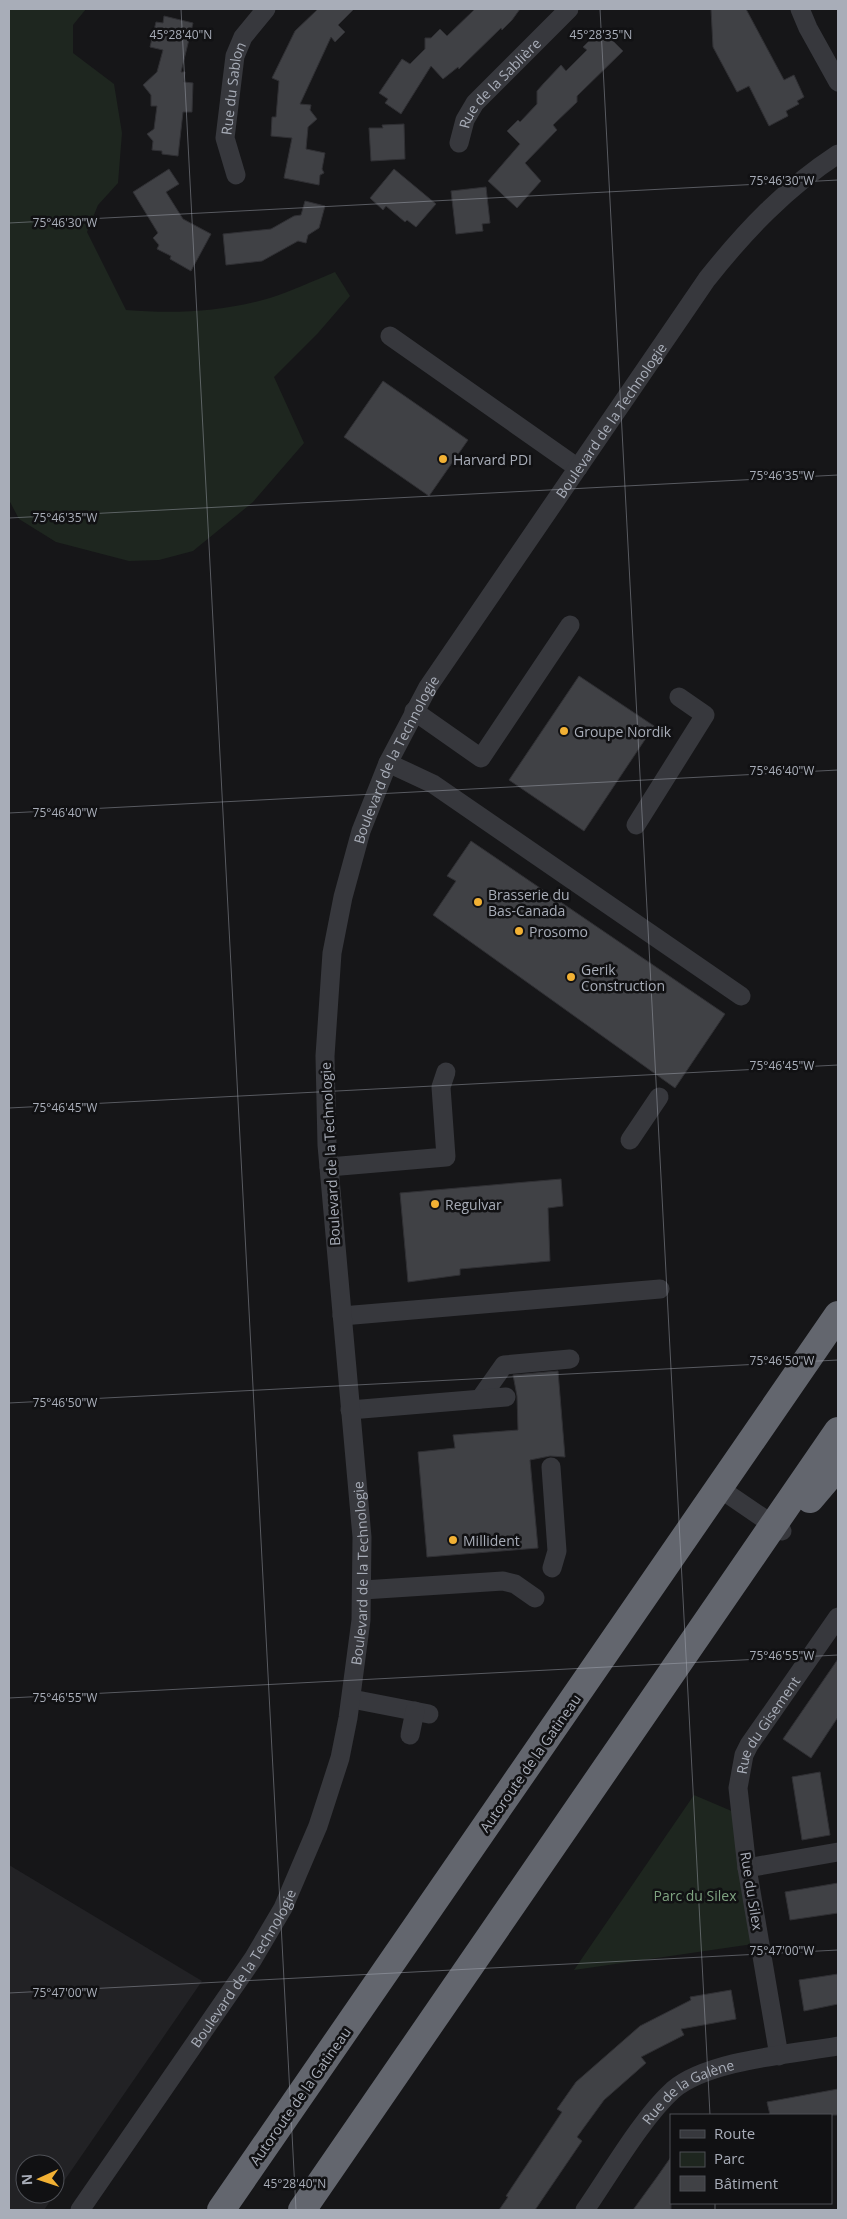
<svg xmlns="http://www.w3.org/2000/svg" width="847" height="2219" viewBox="0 0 847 2219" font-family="'Open Sans',sans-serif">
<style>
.built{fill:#222225;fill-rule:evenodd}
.green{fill:#1e261f}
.building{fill:#404145;stroke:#303034}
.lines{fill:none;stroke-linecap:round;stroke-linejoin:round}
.minor{stroke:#37383d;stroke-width:19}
.highway{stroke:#63666e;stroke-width:28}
.ticks{fill:none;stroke:#a8adb8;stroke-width:1;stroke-opacity:0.45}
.poi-dot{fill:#f2b134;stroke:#111113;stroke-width:2}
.labels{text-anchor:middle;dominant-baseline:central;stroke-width:5;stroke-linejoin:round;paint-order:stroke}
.street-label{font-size:14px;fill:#a8adb8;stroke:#111113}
.poi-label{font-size:14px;fill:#a8adb8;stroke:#111113;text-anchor:start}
.park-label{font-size:14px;fill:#7fa381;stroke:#111113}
.ticks-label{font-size:12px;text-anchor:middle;fill:#a8adb8;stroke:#111113;stroke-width:5;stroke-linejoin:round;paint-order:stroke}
</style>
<rect width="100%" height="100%" fill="#161618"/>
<!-- built -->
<path class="built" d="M 9,1865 L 202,1981 L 44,2210 L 9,2210 ZM 25,2164 L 55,2164 L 55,2194 L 25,2194 Z"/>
<!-- green -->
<path class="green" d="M 9,9 L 86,9 L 73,25 L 73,53 L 114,84 L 122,133 L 118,183 L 98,205 L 87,232 L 126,310 C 175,314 222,312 270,298 C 292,291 313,281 335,272 L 350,296 L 318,333 L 274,377 L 304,443 L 253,502 L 193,551 L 159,560 L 129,561 L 56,542 L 19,519 L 9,500 Z
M 694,1795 L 741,1815 L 760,1943 L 574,1970 Z"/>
<!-- building -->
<path class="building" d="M 318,9 L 354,9 L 338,25 L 345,32 L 335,42 L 331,37 L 300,104 L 311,105 L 310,110 L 317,119 L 308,127 L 306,149 L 325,153 L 322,169 L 324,173 L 320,175 L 319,185 L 284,178 L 292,138 L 271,136 L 272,117 L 276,117 L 279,81 L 272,78 L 295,31 Z
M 475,9 L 520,9 L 512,20 L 502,30 L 501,28 L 459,69 L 458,67 L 443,79 L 431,66 L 401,114 L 385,103 L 388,99 L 379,93 L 402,59 L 410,64 L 425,49 L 425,38 L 431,38 L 440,29 L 447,36 Z
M 711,9 L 746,9 L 784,80 L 794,75 L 804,97 L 797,101 L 799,104 L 786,111 L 788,116 L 769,126 L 749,86 L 737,92 L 713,47 Z
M 164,16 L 193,23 L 181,72 L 185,72 L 184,82 L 193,83 L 192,112 L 183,112 L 178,156 L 162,154 L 162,151 L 152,150 L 153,141 L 147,134 L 154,129 L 157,106 L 151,106 L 151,95 L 143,85 L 157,72 L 163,50 L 150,47 L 156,22 L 163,23 Z
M 603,31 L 623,51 L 577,96 L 577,102 L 553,125 L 557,130 L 525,163 L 541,181 L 517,208 L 488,181 L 520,144 L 507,131 L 518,120 L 520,122 L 537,104 L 537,91 L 544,83 L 561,65 L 566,71 L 587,50 L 583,47 L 593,37 L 596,39 Z
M 404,124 L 405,159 L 371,161 L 369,128 L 383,128 L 382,125 Z
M 169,169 L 179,184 L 166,192 L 183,219 L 211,234 L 191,271 L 170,259 L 171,256 L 157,249 L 159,245 L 153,238 L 158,233 L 133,192 Z
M 394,169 L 436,204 L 416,227 L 407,220 L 405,222 L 386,206 L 383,210 L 370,198 Z
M 486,187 L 490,223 L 482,224 L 483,231 L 456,234 L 451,191 Z
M 305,201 L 325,206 L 319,228 L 308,235 L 306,243 L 298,241 L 262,261 L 226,265 L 223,234 L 271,229 L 294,216 L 301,215 Z
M 383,381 L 468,440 L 429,496 L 344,437 Z
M 579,676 L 654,726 L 584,831 L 509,780 Z
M 471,841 L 725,1014 L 675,1088 L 433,915 L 456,881 L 447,876 Z
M 561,1179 L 563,1206 L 548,1208 L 550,1261 L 460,1269 L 460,1275 L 408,1282 L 400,1193 Z
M 558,1371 L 565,1457 L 550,1456 L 530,1460 L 538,1548 L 427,1557 L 418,1452 L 455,1448 L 453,1435 L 518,1430 L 517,1396 L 513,1375 Z
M 838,1659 L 838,1717 L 811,1758 L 783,1739 Z
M 820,1772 L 830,1835 L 802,1840 L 792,1777 Z
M 838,1883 L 838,1913 L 790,1920 L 785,1892 Z
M 838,1974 L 838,2004 L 804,2011 L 799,1980 Z
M 731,1990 L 736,2019 L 681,2029 L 684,2035 L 641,2057 L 646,2063 L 604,2100 L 577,2137 L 582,2141 L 535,2210 L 499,2210 L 508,2197 L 506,2196 L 562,2112 L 557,2109 L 576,2082 L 640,2026 L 691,2000 L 690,1997 Z
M 838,2089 L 838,2115 L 770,2115 L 767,2102 Z
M 671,2157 L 671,2210 L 633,2210 L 657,2177 Z"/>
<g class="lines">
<!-- minor -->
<g class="minor">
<path d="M 800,9 L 808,28 L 838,82"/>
<path id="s1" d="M 459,143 L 465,120 L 475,103 L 569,9"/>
<path id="s2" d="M 236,175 L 225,138 L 235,56 L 243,37 L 266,9"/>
<path d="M 390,336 L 578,468"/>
<path d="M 414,711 L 481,758 L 570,625"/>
<path d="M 388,763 L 433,784 L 741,996"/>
<path d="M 636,825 L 705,715 L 679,697"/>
<path d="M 630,1140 L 659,1097"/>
<path d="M 329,1167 L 446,1157 L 441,1087 L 446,1072"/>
<path d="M 342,1316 L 660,1289"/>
<path d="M 480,1399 L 504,1365 L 570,1359"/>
<path d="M 350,1410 L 506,1397"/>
<path d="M 551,1467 L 557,1551 L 552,1568"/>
<path d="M 719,1488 L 782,1531"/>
<path d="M 363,1590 L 503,1581 L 515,1584 L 535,1598"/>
<path d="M 352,1699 L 429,1714"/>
<path d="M 410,1735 L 415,1711"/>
<path d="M 747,1868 L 838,1852"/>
<path id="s3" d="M 779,2056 L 747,1868 L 738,1788 L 744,1755 L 749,1745 L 838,1617"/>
<path id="s4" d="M 80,2210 L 253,1959 L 283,1908 L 318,1826 L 340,1758 L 348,1718 L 361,1620 L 362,1537 L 327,1145 L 325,1056 L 332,953 L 343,897 L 361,831 L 388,763 L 428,687 L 707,279 C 746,230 786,188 838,154"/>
<path id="s5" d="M 585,2210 C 610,2174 642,2118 673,2090 C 708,2060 793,2054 838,2046"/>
</g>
<!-- highway -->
<path class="highway" d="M 810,1499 L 838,1466
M 221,2210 L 838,1315
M 302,2210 L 838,1431"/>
</g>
<!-- ticks -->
<path class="ticks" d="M 181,9 L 296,2210M 600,9 L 710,2115M 9,223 L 838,180M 9,518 L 838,475M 9,813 L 838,770M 9,1108 L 838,1065M 9,1403 L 838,1360M 9,1698 L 838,1655M 9,1993 L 838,1950M 715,2203 L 715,2210"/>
<!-- markers -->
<g class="poi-dot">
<circle cx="443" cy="459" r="5"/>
<circle cx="564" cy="731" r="5"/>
<circle cx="478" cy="902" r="5"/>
<circle cx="519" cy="931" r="5"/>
<circle cx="571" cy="977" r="5"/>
<circle cx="435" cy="1204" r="5"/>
<circle cx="453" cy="1540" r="5"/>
</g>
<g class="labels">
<!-- street labels -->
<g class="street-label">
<text stroke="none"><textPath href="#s1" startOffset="74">Rue de la Sablière</textPath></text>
<text stroke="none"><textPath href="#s2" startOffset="89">Rue du Sablon</textPath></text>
<text stroke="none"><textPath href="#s4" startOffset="1941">Boulevard de la Technologie</textPath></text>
<text stroke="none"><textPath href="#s4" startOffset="1538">Boulevard de la Technologie</textPath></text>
<text transform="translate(330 1154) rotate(-93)">Boulevard de la Technologie</text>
<text stroke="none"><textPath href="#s4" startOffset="711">Boulevard de la Technologie</textPath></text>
<text stroke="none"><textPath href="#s3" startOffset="342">Rue du Gisement</textPath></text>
<text transform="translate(530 1763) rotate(-55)">Autoroute de la Gatineau</text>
<text transform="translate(752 1891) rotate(81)">Rue du Silex</text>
<text stroke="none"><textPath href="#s4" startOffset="292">Boulevard de la Technologie</textPath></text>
<text transform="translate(300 2096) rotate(-55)">Autoroute de la Gatineau</text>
<text stroke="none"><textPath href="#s5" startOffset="161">Rue de la Galène</textPath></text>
</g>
<!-- poi labels -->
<g class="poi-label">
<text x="453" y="459">Harvard PDI</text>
<text x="574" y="731">Groupe Nordik</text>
<text x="488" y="894">Brasserie du<tspan x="488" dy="16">Bas-Canada</tspan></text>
<text x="529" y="931">Prosomo</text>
<text x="581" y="969">Gerik<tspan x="581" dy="16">Construction</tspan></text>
<text x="445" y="1204">Regulvar</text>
<text x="463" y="1540">Millident</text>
</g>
<!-- park labels -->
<g class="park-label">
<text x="695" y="1895">Parc du Silex</text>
</g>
</g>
<g class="ticks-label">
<text x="181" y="39">45°28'40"N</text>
<text x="601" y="39">45°28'35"N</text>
<text x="782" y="185">75°46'30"W</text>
<text x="65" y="227">75°46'30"W</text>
<text x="782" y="480">75°46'35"W</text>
<text x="65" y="522">75°46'35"W</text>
<text x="782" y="775">75°46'40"W</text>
<text x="65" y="817">75°46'40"W</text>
<text x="782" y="1070">75°46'45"W</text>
<text x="65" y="1112">75°46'45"W</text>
<text x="782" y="1365">75°46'50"W</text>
<text x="65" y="1407">75°46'50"W</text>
<text x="782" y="1660">75°46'55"W</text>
<text x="65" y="1702">75°46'55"W</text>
<text x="782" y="1955">75°47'00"W</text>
<text x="65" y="1997">75°47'00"W</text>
<text x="295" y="2188">45°28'40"N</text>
</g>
<!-- border -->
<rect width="847" height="2219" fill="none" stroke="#a8adb8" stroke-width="20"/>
<!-- legend -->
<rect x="670" y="2114" width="162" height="90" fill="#111113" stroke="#4d4f55"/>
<rect x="680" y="2130" width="25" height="8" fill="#37383d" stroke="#4d4f55"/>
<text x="714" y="2139" font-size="15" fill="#a8adb8">Route</text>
<rect x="680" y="2152" width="25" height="15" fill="#1e261f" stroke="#4d4f55"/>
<text x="714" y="2164" font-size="15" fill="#a8adb8">Parc</text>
<rect x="680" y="2176" width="25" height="15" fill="#404145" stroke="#4d4f55"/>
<text x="714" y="2189" font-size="15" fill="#a8adb8">Bâtiment</text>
<!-- north arrow -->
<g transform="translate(40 2179) rotate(267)"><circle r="24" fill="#111113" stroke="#4d4f55"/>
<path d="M0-4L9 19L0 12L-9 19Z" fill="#f2b134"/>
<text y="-8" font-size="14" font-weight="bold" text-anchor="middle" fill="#a8adb8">N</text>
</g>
</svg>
